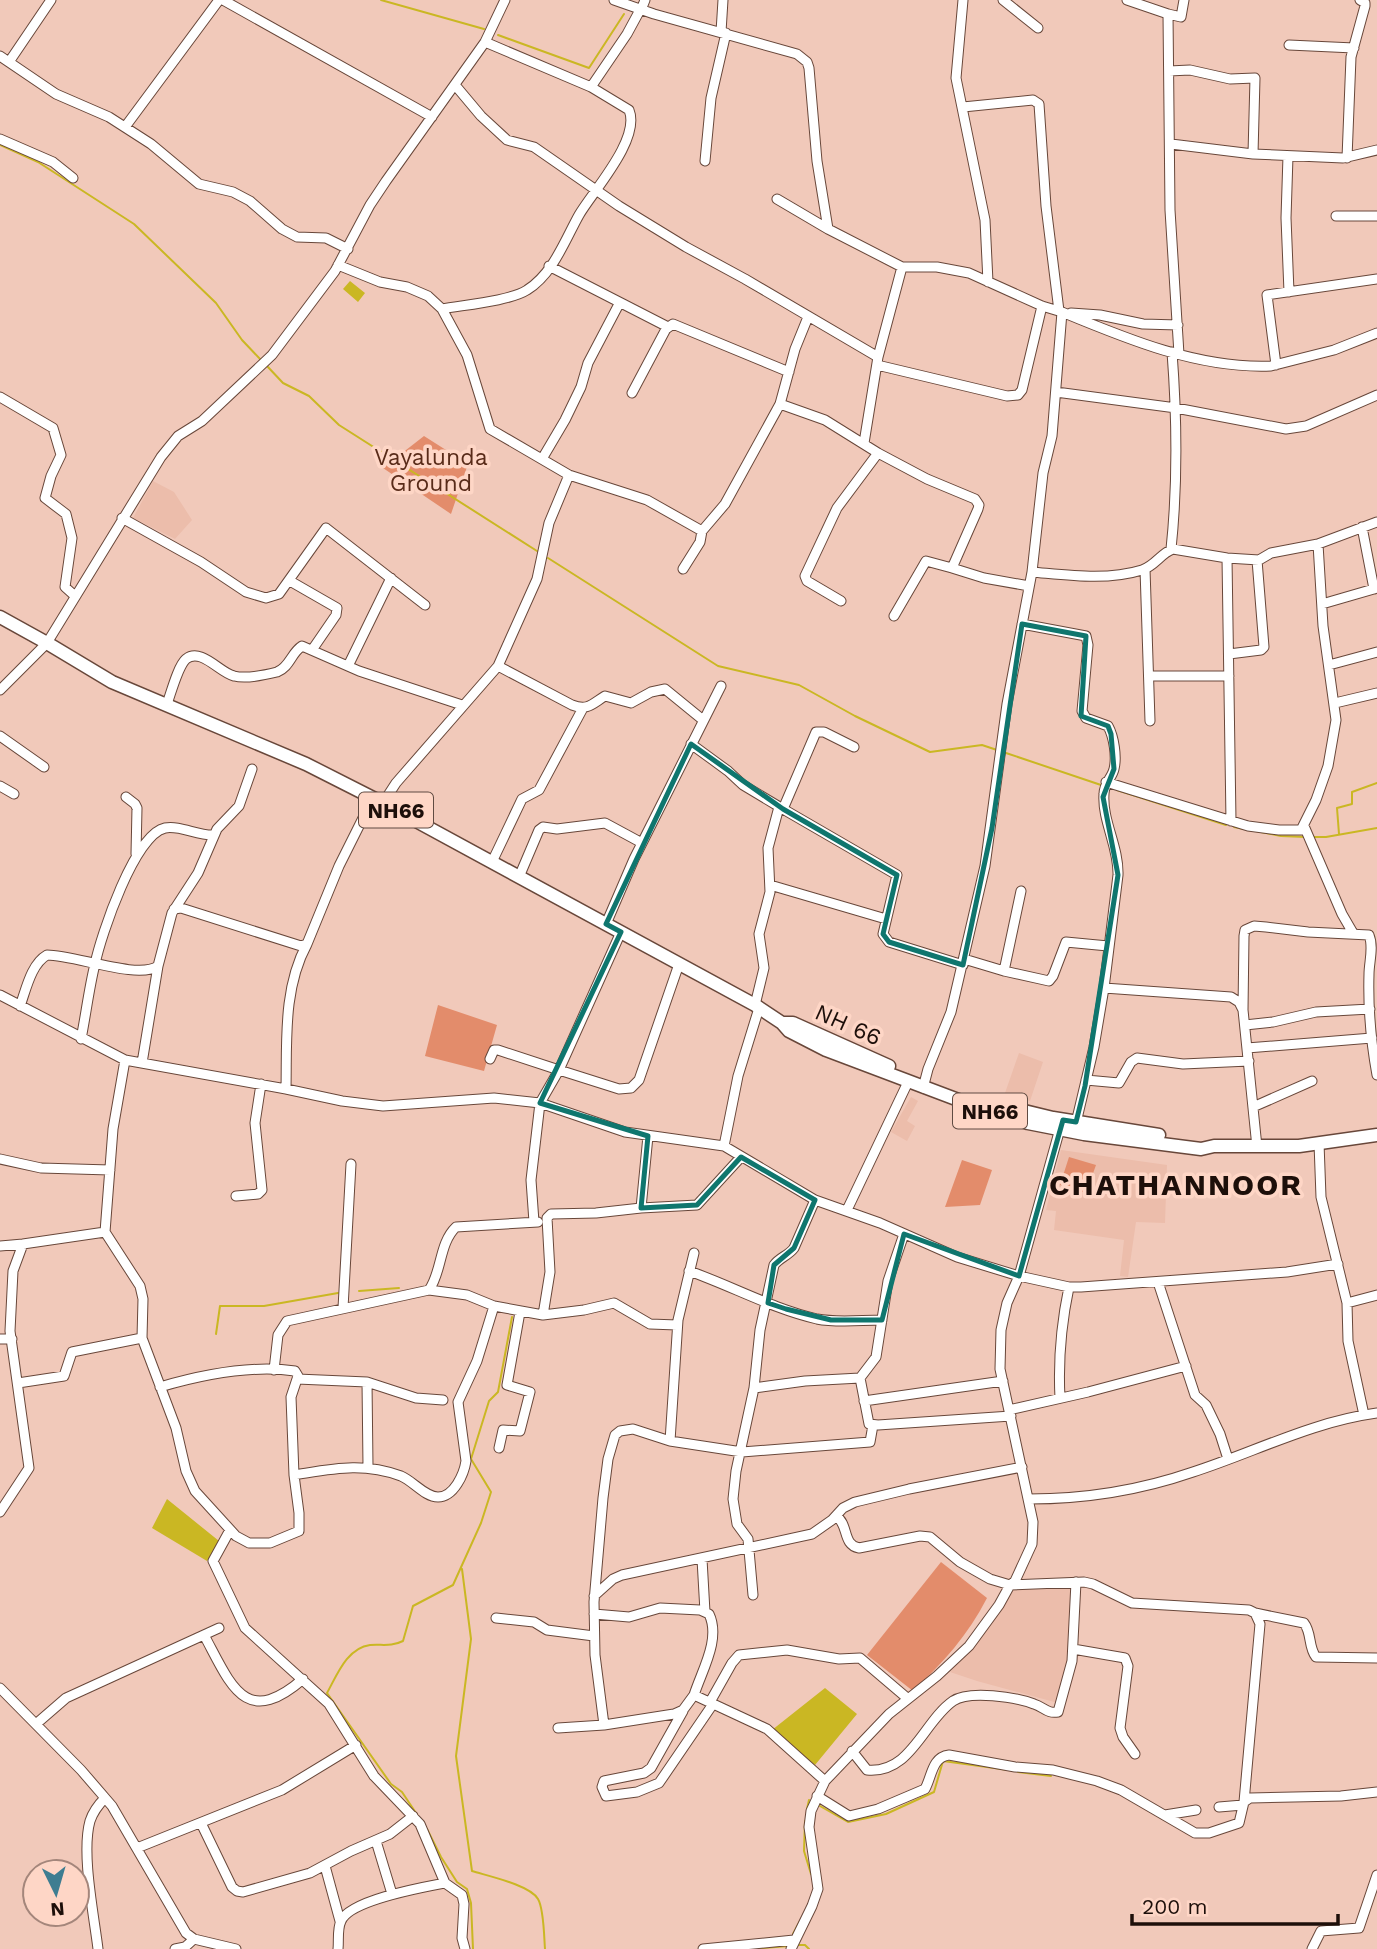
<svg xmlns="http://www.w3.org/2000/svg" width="1377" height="1949" viewBox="0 0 1377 1949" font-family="'Work Sans',sans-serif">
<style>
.built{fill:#ecbdab}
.green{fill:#e38c6b}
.water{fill:#cab723}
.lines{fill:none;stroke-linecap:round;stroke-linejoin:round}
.stream{stroke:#cab723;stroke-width:2}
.minor-casing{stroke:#68473a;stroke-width:11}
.highway-casing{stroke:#68473a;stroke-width:15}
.minor{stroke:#fff;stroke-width:9}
.highway{stroke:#fff;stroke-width:12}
.marked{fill:none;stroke:#0f766e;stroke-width:5;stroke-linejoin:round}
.labels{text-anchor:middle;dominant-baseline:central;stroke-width:7;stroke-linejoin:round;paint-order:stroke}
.shield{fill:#fed6c6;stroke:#604b42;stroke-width:2}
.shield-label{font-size:21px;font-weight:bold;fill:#1d0f0a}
.park-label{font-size:23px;fill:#592b19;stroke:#fed6c6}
.street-label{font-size:23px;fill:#1d0f0a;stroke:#fed6c6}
.district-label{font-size:30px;font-weight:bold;letter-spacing:2px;fill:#1d0f0a;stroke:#fed6c6}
</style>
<rect width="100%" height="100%" fill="#f1c9ba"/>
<!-- built -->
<path class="built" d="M 153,481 L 174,492 L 192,520 L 175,539 L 133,518 Z
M 1019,1053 L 1043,1062 L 1030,1101 L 1005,1093 Z
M 911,1097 L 918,1101 L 907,1121 L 915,1126 L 907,1141 L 891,1132 Z
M 1061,1150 L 1167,1165 L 1165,1223 L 1136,1222 L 1128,1277 L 1120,1276 L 1124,1240 L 1054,1230 L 1056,1211 L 1046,1210 Z
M 1073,1585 L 1069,1663 L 1058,1703 L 977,1681 L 950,1672 L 994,1619 L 1016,1586 Z"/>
<!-- green -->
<path class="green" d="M 424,436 L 468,464 L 451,514 L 383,468 Z
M 438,1005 L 497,1025 L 484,1071 L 425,1056 Z
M 1069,1157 L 1096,1165 L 1086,1193 L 1060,1185 Z
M 962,1160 L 992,1170 L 980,1205 L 945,1207 Z
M 941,1562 L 987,1598 C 968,1635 943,1663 913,1691 L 867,1655 Z"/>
<!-- water -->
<path class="water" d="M 350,281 L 365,293 L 358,302 L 343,289 Z
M 167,1499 L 219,1541 L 207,1561 L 152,1528 Z
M 825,1688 L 857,1714 L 815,1765 L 772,1730 Z"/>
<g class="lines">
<!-- stream -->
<path class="stream" d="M 381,0 L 484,29
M 498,35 L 589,68 L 624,14
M 0,145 L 38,162 L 134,224 L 216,303 L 242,340 L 261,360
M 267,366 L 283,383 L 309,396 L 339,425 L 537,551
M 548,558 L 718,666 L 799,685 L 855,716 L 930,752 L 982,745 L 997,750
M 1006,753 L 1101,785
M 1117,790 L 1226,825
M 1234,827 L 1244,829
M 1256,831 L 1281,836 L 1306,837
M 1339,834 L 1337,808 L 1352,804 L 1352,792 L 1377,783
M 1312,837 L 1326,837 L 1377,828
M 359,1291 L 399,1288
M 216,1334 L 220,1306 L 264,1306 L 338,1293
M 462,1569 L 471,1639 L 456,1756 L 472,1871 C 488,1876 530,1885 538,1899 C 544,1909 544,1937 545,1949
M 1018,1772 L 1051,1776
M 820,1806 L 848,1822 L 886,1814 L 934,1792 L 943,1761 L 1009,1770
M 807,1809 L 809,1800
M 418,1816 L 402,1792 L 391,1784 L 327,1693 C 337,1675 347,1648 370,1645 C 382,1644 391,1647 403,1641 L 413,1606 L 453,1585 L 481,1523 L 491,1492 L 471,1459 L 489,1401 L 498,1392 L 512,1317
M 805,1821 L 804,1851 L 811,1874
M 427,1829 L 441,1857 L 457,1882 L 467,1889 L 471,1903 L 473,1949
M 793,1934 L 800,1921
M 798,1945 L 805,1945 L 809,1949
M 749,1949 L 789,1946"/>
<!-- minor casing -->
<g class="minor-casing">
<path id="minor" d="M 223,0 L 432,117
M 614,0 L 654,14 L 797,54 L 807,62 L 809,68 L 817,161 L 828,229 L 902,267 L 937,267 L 969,273 L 1042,306 L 1062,312 L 1052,436 L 1043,473 L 1032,572 L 1007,704 L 985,866 L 951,1012 L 928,1069 L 923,1088
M 963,0 L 956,78 L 985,220 L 988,282
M 1003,0 L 1038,28
M 1127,0 L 1168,14 L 1170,210 L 1179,354
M 641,10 L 645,0
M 1168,14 L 1181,17 L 1184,0
M 721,32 L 723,0
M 1289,45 L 1354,48
M 0,56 L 56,94 L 109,117 L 151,144 L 199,184 L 233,192 L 250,201 L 282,229 L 297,237 L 326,238 L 348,249
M 9,62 L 51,0
M 1169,71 L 1190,70 L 1230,79 L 1255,78 L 1253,154
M 455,85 L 481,116 L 507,140 L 534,147 L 619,206 L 686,247 L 745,279 L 878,357
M 591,87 L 627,34 L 640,10
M 963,107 L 1033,100 L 1039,104 L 1046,206 L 1059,311
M 125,127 L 219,0
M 0,139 L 53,162 L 73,178
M 1171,144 L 1253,154 L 1343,158 L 1377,150
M 1288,156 L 1286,218 L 1289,292
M 1347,158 L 1351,57 L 1365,6 L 1365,3 L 1360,0
M 705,161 L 711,98 L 726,33
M 777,199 L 828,229
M 1336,216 L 1377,216
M 338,265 L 380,282 L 407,287 L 428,296 L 442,309 L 467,355 L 490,429 L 569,475 L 647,500 L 702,531 L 725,504 L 780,404 L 825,420 L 878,453 L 927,479 L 975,499 L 979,505 L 978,509 L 952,568 L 984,578 L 1029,586
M 549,266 L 668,327
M 442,309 C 463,305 510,301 527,290 C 553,274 565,240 579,215 C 593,191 641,139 629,110 L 591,87 L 485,42
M 1062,312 C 1127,339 1199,369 1271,366 L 1334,350 L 1377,333
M 1071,313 L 1100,315 L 1143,324 L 1178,325
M 877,365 L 1007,396 L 1018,395 L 1022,390 L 1042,306
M 1276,365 L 1267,295 L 1377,279
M 1056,392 L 1176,408 L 1286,429 L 1306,426 L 1377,395
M 632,393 L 666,329 L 673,324 L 789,372
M 0,397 L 53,428 L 61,455 L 51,476 L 45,498 L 66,514 L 72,538 L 65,587 L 75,596
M 780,404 L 795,349 L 808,317
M 864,443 L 878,357 L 902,267
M 542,459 L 565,420 L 581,387 L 588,363 L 619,304
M 122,518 L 201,562 L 246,592 L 266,598 L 279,594 L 326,528 L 425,605
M 1362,527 L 1374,589
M 1171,549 C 1178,483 1177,418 1172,352
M 1227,558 L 1231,821
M 683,569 L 700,542 L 702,531
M 1145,569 L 1150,721
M 1032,572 C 1067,575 1107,581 1142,570 C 1155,566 1161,553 1173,549 L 1227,558 L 1259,560 L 1271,553 L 1318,544 L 1377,522
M 290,581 L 337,608 L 336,615 L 312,650
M 841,601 L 807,581 L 805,576 L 837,508 L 878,453
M 1322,604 L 1377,588
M 894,616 L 926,561 L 952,568
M 1022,624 L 1086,636 L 1088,645 L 1082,711 L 1086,718 L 1108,726 C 1114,737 1117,757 1114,769 C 1112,778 1104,783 1104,794 C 1102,821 1119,847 1118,875 L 1104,988 L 1094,1047 L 1075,1127
M 1229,654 L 1261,650 L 1264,647 L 1257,560
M 1329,665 L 1377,652
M 348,666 L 391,578
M 498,666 L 572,705 C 588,711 592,704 605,696 L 631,703 L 651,692 L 665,689 L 703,720
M 1149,676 L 1229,676
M 0,690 L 47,643 L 161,457 L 178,436 L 202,421 L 272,355 L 335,271 L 370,205 L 386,181 L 485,42 L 505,0
M 1335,703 L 1377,693
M 167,704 C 171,693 178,666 186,659 C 201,647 220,673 234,676 C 246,679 265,675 277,672 C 290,667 291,653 302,646 L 359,671 L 462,705
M 0,736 L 44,767
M 691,744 L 728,771 L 743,785 L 783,809
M 854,747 L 824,732 L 816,732 L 783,809 L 897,875 L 883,934 L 889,942 L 963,965
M 1106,782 L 1248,826 L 1279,830 L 1301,830 L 1316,800 L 1328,766 L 1336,720 L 1323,626 L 1318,544
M 0,786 L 14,794
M 126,797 L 135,804 L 137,808 L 136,854
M 383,803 L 396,783 L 498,666 L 537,579 L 549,523 L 569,475
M 1304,826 L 1342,914 L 1353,933
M 492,862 L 522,799 L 539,790 L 583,708
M 519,877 L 539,830 L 543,827 L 557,829 L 605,823 L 642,843
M 770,885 L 886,919
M 174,909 L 181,908 L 301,946 L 307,944 L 339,866 L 373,798
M 606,924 L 634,859 L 721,686
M 964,959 L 1004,971 L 1049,981 L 1053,976 L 1066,942 L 1108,946
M 1004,971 L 1021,891
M 1104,988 L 1231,997 L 1239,1002 L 1243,1010 L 1257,1147
M 0,995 L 125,1060
M 755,1005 L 764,968 L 759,934 L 770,892 L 768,848 L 779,807
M 20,1006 C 26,990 31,964 47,955 C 75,955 138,980 158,966 L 172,913 L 198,873 L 217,829 L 239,806 L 252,769
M 1243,1010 L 1244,936 L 1245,930 L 1254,926 L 1266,927 L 1308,932 L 1369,935 C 1374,947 1369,962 1369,974 C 1368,1007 1371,1042 1377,1075
M 1245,1025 L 1273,1022 L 1316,1012 L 1370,1009
M 81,1039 C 86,1014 89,988 95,964 C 101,935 135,834 165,828 C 180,825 198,836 214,835
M 1247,1048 L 1372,1038
M 490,1059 L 494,1050 L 498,1050 L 559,1070 L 621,932
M 142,1063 L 158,966
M 1086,1080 L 1119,1083 L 1131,1062 L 1137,1058 L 1183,1064 L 1249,1061
M 286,1089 C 287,1041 283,988 307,944
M 1253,1107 L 1312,1081
M 1319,1143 L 1321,1197 L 1347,1303 L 1348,1341 L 1364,1415
M 724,1146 L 738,1076 L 759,1008
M 0,1159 L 41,1168 L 110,1170
M 236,1196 L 258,1194 L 262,1190 L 255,1123 L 261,1084
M 641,1208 L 697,1205 L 741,1157
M 847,1210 L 908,1082
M 534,1222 L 531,1180 L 540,1103 L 559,1070 L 619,1089 L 631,1088 L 639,1080 L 679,964
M 105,1232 L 140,1286 L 143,1299 L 142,1338 L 176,1428 L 186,1471 L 195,1491 L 236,1536 L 249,1543 L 270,1543 L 299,1531 L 299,1513 L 294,1475 C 333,1469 362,1462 401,1476 C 413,1481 425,1497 438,1497 C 454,1497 464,1474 466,1461 L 458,1402 L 477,1361 L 494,1306 L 543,1315 L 550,1272 L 547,1218 L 551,1214 L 596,1213 L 641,1208 L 648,1136
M 904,1234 L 888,1281 L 876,1357 L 860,1378 L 869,1424 L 878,1425 L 1011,1416
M 0,1246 L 23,1244
M 689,1271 C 732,1286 773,1309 817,1319 C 837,1323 861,1320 882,1320
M 1158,1282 L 1195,1395 L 1206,1405 L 1220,1434 L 1228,1459
M 429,1290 L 467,1295 L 494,1306
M 1347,1303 L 1377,1295
M 343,1308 L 351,1164
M 543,1315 L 584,1310 L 614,1303 L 650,1324 L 677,1325
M 0,1339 L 12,1339
M 274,1370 L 278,1335 L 287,1321 L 429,1290 C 442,1272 439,1243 456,1227 L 538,1222
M 297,1379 L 367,1382 L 416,1398 L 443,1400
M 367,1382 L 368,1466
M 18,1383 L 64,1376 L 72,1352 L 142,1338
M 160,1387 C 201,1375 253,1365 295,1371 L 298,1376 L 291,1397 L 294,1475
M 754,1388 L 805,1381 L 860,1378
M 1060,1398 C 1058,1360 1061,1325 1069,1287
M 864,1401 L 1003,1381
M 1009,1410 L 1088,1392 L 1186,1366
M 670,1441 L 678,1320 L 694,1253
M 499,1448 L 503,1430 L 520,1431 L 530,1392 L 507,1385 L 520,1312
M 1029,1499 C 1086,1499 1138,1491 1193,1472 C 1255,1452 1311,1422 1377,1413
M 0,1512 L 29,1468 L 10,1331 L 13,1271 L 23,1244 L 105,1232 L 113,1129 L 125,1060 L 286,1089 L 342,1101 L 383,1106 L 494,1098 L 540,1103 L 625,1132 L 724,1146 L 815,1200 L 880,1223 L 957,1257 L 1019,1276 L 1061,1125
M 836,1516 C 849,1524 842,1545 859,1548 L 920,1536 L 930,1537 L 960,1562 L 990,1579 L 1010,1585 L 1084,1582 L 1093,1584 L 1132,1603 L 1249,1610 L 1255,1613 L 1260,1624 L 1244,1802
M 230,1530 L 213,1561 L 245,1628 L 329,1704 L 374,1776 L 420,1824 L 445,1883 L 462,1895 L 464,1904 L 462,1938 L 465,1949
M 702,1559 L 705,1612
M 753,1595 L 748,1539 L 737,1524 L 733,1499 L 736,1471 L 754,1388 L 760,1330 L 774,1265 C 780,1257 788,1256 794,1248 L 815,1200
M 594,1596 L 613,1579 L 622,1575 L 812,1534 L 832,1520 L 843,1508 L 855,1502 L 909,1489 L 1022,1467
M 1255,1613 L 1304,1623 C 1312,1633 1308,1647 1316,1657 L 1377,1658
M 594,1614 L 629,1617 L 660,1608 L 700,1610 L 709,1614 C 721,1639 702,1670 694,1695
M 496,1618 L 534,1622 L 547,1630 L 594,1636
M 204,1635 C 231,1685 245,1729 303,1679
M 1073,1649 L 1125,1658 L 1128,1666 L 1120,1728 L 1123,1737 L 1135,1754
M 0,1688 L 81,1770 L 112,1806 L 186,1933 L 194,1939 L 236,1949
M 710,1702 L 732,1663 L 739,1655 L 787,1650 L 839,1659 L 860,1658 L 907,1698
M 683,1711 L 651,1768 L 644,1773 L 604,1781 L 602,1787 L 606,1796 L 637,1792 L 659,1783 L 713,1704
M 36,1724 L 66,1698 L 219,1628
M 604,1725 L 595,1655 L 594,1602 L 603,1498 L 608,1459 L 615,1435 L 620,1431 L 633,1429 L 670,1441 L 742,1452 L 870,1442 L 873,1425
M 558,1728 L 604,1725 L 674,1714 L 683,1710 L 694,1695 L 767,1729 L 825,1781
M 852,1751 L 867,1770 C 911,1774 923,1722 953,1701 C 969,1690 1016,1697 1034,1704 C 1044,1707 1047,1714 1058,1712 L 1072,1661 L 1076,1582
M 817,1796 L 849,1816 L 878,1809 L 925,1789 C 932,1776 932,1757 949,1755 L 1015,1767 L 1053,1770 L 1097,1781 L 1121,1790 L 1195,1833 L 1209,1833 L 1239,1823 L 1244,1802 L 1250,1798 L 1341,1796 L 1377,1792
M 1219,1807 L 1243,1805
M 1165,1815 L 1196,1810
M 201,1823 L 232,1887 L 237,1891 L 243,1892 L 310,1873 L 351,1851 L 390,1834 L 413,1816
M 376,1841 L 392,1894
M 137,1848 L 282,1790 L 356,1745
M 325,1866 L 340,1921
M 98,1949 C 94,1915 81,1853 90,1821 C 93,1812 98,1805 105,1798
M 175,1949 L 185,1947 L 194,1939
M 338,1949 C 339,1941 337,1929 341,1921 C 350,1900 424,1887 445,1883
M 703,1949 L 794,1940
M 791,1949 L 812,1906 L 818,1889 L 809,1827 L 811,1811 L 825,1781 L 889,1714 L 937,1676 L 969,1646 L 999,1605 L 1010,1585 L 1015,1581 L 1032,1544 L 1033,1522 L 1000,1369 L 1001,1330 L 1007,1303 L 1019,1276 L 1069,1287 L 1081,1287 L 1287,1272 L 1338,1264
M 1312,1949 L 1321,1931 L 1359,1928 L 1377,1875"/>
</g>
<!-- highway casing -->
<g class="highway-casing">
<path id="highway" d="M 0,617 L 47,643 L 112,682 L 306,764 L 383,803 L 755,1005 L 782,1023 L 789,1031 L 826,1050 L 985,1110 L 1028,1123 L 1084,1134 L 1201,1149 L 1214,1146 L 1299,1146 L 1377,1135
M 782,1023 L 793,1023 L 889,1066
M 995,1104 L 1053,1118 L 1159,1135"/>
</g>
<!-- minor -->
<use href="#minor" class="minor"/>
<!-- highway -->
<use href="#highway" class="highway"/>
</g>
<!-- marked area -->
<path class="marked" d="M 1022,624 L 1086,636 L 1081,716 L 1108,726 L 1111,734 L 1114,769 L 1103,797 L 1118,875 L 1085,1086 L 1076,1122 L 1063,1120 L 1019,1276 L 904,1234 L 882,1320 L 831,1320 L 786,1309 L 768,1303 L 774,1265 L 794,1248 L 815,1200 L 741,1157 L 697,1205 L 641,1208 L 648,1136 L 540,1103 L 621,932 L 606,924 L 691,744 L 783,809 L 897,875 L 883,934 L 889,942 L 963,965 L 992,828 Z"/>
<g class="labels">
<!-- shield labels -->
<g class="shield">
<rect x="359" y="792.5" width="74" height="35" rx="5"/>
<rect x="953" y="1093.5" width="74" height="35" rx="5"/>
</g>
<g class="shield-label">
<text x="396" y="810">NH66</text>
<text x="990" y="1111">NH66</text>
</g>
<!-- park labels -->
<g class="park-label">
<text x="431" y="457">Vayalunda<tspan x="431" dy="26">Ground</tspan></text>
</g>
<!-- street labels -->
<g class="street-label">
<text transform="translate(848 1025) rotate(24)">NH 66</text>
</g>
<!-- district labels -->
<g class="district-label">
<text x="1176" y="1184">CHATHANNOOR</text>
</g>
</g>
<!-- north arrow -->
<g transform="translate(56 1893) rotate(175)"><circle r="33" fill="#fed6c6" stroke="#a4867b" stroke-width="2"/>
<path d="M0-5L12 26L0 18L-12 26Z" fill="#3e7d91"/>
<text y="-10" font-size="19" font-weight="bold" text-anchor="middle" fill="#1d0f0a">N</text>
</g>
<!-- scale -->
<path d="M1132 1914v10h206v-10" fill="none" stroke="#1d0f0a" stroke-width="3.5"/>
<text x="1142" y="1914" font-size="21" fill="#1d0f0a" stroke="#fed6c6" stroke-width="5" paint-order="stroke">200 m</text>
</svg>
